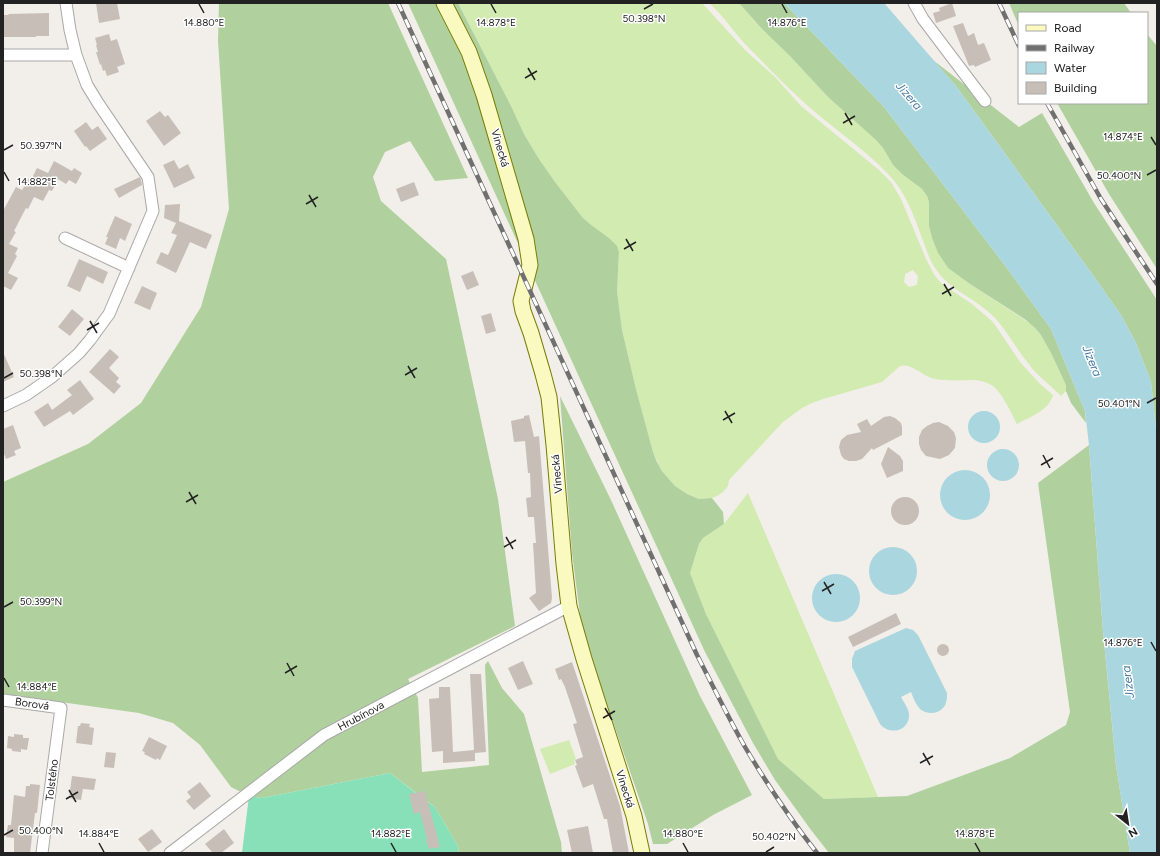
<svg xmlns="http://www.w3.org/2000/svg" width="1160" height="856" viewBox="0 0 1160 856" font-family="Figtree,sans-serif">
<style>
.grass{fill:#d1ebb0;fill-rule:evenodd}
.forest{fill:#b0d19e}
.pitch{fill:#88e0b8}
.water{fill:#aad6df}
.building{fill:#c7beb8}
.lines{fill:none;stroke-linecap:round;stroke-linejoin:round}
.street-casing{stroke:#a9a9a9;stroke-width:13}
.secondary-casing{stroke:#777d05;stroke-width:17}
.street{stroke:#fff;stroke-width:11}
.secondary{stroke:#faf9bf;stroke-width:15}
.rail-casing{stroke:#707070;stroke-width:4.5}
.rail{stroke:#fff;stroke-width:3;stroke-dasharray:9;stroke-linecap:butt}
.ticks{fill:none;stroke:#222;stroke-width:1.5}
.labels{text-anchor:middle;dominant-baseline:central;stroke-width:3;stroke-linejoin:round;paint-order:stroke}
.street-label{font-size:11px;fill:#222;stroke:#fff}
.water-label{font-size:12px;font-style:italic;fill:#477aa3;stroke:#fff}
.ticks-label{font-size:10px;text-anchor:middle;fill:#222;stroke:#fff;stroke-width:3;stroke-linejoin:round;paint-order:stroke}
</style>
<rect width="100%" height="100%" fill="#f2eee9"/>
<!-- grass -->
<path class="grass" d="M 458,3 L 702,3 L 746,51 L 775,77 L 801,106 L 879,170 L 891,182 L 901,199 L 926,259 L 935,276 L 941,283 L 954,292 L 972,304 L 993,322 L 1020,362 L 1040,384 L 1053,395 C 1049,410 1030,417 1017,424 C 1011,413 1003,394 993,386 C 989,383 982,381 976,380 C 963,380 940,382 929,377 C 920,373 910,363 900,366 L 882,382 L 823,399 L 812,403 L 802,408 L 783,422 L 729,480 L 728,486 L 723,492 L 717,496 L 712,498 L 699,499 L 687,494 L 675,486 L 662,471 L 653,452 L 636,389 L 622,330 L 617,291 L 619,252 L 609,238 L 590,224 L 583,218 L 555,182 L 539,159 L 524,134 L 512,108 ZM 913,270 L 918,276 L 917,285 L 909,287 L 904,282 L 905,274 Z
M 709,3 L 739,3 L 763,30 L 789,55 L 828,97 L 876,140 L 883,148 L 893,165 L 902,174 L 922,189 L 927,196 L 929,202 L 929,226 L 932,238 L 938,253 L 948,268 L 970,284 L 1031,324 L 1041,335 L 1051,353 L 1066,385 L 1066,391 L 1061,396 C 1051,385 1038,377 1029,364 C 1016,349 1007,330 993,316 C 974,297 950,291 935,268 C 929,259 926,248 922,238 C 914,216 906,193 890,176 C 862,146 826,124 796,95 C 779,79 762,61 745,44 C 733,31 723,15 709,3 Z
M 748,493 L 878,797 L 824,799 L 778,759 L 706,614 L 690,573 L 699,544 L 703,538 L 724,524 Z
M 569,740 L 576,759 L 574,760 L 575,764 L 550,774 L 540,749 Z"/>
<!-- forest -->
<path class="forest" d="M 219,3 L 388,3 L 468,178 L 435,181 L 410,141 L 385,152 L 373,177 L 381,201 L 446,259 L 498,499 L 515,626 L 408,679 L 418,698 L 422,772 L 489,765 L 485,665 L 488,661 L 502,688 L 524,714 L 561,842 L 562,853 L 459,853 L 458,846 L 435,807 L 390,773 L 262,798 L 249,796 L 231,787 L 200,745 L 173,723 L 139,713 L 3,694 L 3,482 L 88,444 L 141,403 L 201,307 L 229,209 L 218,41 Z
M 408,3 L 458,3 L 512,108 L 524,134 L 539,159 L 555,182 L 583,218 L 590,224 L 609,238 L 617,246 L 619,252 L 617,291 L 622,330 L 636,389 L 653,452 L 657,462 L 662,471 L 675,486 L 687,494 L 699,499 L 712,498 L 723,512 L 724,524 L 703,538 L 699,544 L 690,573 L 706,614 L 778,759 L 824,799 L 907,796 L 1010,758 L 1066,725 L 1070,712 L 1038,483 L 1089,445 L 1103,631 L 1116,765 L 1130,853 L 829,853 L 811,830 L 775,780 L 753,743 L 705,652 Z
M 739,3 L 784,3 L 884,107 L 1007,268 L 1051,329 L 1085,411 L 1086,423 L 1071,403 L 1066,391 L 1066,385 L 1051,353 L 1041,335 L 1035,328 L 1026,320 L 970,284 L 948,268 L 938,253 L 932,238 L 929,226 L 929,202 L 927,196 L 922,189 L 902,174 L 893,165 L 883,148 L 876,140 L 828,97 L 789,55 L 763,30 Z
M 1009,3 L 1124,3 L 1131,13 L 1019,13 L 1019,26 Z
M 1147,34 L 1157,46 L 1157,269 L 1109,194 L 1057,103 L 1147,103 Z
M 933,60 L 1019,127 L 1042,113 L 1094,203 L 1157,300 L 1157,437 L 1151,382 L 1136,343 L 1121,315 L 1090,271 L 956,86 Z
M 560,396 L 611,500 L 700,696 L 752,795 L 713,815 L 667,844 L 653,844 L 648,824 L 598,678 L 581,622 L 572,553 Z"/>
<!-- pitch -->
<path class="pitch" d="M 390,773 L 416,793 L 425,791 L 428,802 L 435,807 L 458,846 L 459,853 L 242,853 L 249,796 L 262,798 Z"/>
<!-- water -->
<path class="water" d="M 784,3 L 884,3 L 956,86 L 1090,271 L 1121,315 L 1136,343 L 1151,382 L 1157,437 L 1157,853 L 1130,853 L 1116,765 L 1103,631 L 1089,445 L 1085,411 L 1051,329 L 1007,268 L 884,107 Z
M968 427a16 16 0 1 1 32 0a16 16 0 1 1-32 0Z
M987 465a16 16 0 1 1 32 0a16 16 0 1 1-32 0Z
M940 495a25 25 0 1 1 50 0a25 25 0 1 1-50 0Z
M869 571a24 24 0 1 1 48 0a24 24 0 1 1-48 0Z
M812 598a24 24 0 1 1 48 0a24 24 0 1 1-48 0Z
M 906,628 L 913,630 L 918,635 L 947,693 C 947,698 947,704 943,708 C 937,715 926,714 920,709 C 916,705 913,697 911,692 L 901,697 C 904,703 910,710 909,717 C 907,732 889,735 880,724 L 852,667 L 852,659 L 855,651 Z"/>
<!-- building -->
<path class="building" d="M 96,3 L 117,3 L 120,19 L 99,23 Z
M 952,3 L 956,16 L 936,23 L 933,13 L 940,11 L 939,8 Z
M 49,13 L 49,36 L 36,36 L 36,37 L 3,37 L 3,15 L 9,15 L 8,14 Z
M 963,23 L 968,36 L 974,33 L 978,45 L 984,43 L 991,60 L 975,67 L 974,65 L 969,66 L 953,26 Z
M 109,34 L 111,41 L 117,39 L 125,64 L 117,67 L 119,72 L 107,76 L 105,70 L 103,71 L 101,64 L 100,65 L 96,52 L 98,52 L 96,45 L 97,45 L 95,38 Z
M 160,111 L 165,117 L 168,115 L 181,133 L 164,146 L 146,121 Z
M 86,122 L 92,130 L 98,126 L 107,139 L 90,151 L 86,146 L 85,147 L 74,131 Z
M 174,160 L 179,169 L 188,164 L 195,178 L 174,188 L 163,165 Z
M 54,161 L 72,171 L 74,168 L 82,173 L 76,184 L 69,180 L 66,184 L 58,179 L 52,191 L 49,190 L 43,201 L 34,197 L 28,209 L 26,208 L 14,231 L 16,232 L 9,244 L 18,248 L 15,254 L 17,256 L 8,273 L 18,278 L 11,290 L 3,286 L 3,211 L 16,187 L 22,190 L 29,178 L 31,180 L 37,168 L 48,173 Z
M 140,177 L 141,180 L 142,185 L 119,198 L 114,189 Z
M 414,182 L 419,195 L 401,202 L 396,189 Z
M 180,204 L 179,221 L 212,235 L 206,249 L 190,242 L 176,273 L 156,263 L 161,252 L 168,255 L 177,235 L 171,233 L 176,223 L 164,218 L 165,205 Z
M 115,216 L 132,224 L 125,241 L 120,238 L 116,249 L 105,244 L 108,237 L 106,237 Z
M 79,259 L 108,272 L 103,284 L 87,276 L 80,292 L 67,286 Z
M 473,271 L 479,285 L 467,290 L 461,276 Z
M 142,286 L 157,293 L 150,310 L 134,303 Z
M 72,309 L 84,319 L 70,336 L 58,327 Z
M 491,313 L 496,331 L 486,334 L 481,316 Z
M 110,349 L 119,357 L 109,368 L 119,378 L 116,382 L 121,386 L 114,394 L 89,372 Z
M 3,352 L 14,377 L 3,382 Z
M 80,380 L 94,399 L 73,415 L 70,411 L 44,427 L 34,412 L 48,403 L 52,410 L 72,395 L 67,390 Z
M 529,415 L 534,437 L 539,436 L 552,598 L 551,603 L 539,611 L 529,598 L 536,593 L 533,543 L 536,543 L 534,517 L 528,517 L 526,498 L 531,497 L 530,473 L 528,473 L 525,441 L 514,442 L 511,421 L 524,418 L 524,416 Z
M 890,416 L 895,418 L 901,423 L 902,427 L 902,435 L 873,450 L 872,448 L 862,459 L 856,461 L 849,461 L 844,459 L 841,455 L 839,447 L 841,440 L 847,435 L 861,432 L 857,424 L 867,419 L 871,426 L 884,417 Z
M 939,422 L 948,426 L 954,432 L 956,438 L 955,448 L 949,455 L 940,459 L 926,456 L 921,450 L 919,444 L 919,437 L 922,430 L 927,426 L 933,423 Z
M 13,425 L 21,448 L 14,451 L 16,455 L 6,459 L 3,451 L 3,429 Z
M 888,447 L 900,456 L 903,461 L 903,471 L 887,478 L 881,464 Z
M891 511a14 14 0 1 1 28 0a14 14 0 1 1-28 0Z
M 896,613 L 901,624 L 853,647 L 848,637 Z
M937 650a6 6 0 1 1 12 0a6 6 0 1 1-12 0Z
M 523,661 L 533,684 L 518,690 L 508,668 Z
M 572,662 L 620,806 L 629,853 L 613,853 L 607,819 L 604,819 L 593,784 L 583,788 L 575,766 L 577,765 L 575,760 L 583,757 L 573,724 L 577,723 L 565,687 L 561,679 L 559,680 L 555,669 Z
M 470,674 L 481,674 L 486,752 L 475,753 L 475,761 L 443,763 L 443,751 L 432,752 L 429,699 L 439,698 L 439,687 L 450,687 L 453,752 L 474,750 Z
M 81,723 L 90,724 L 89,727 L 94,728 L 92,745 L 76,743 L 78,726 L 80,726 Z
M 14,734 L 23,735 L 23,738 L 29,738 L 27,750 L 21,749 L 21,752 L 12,751 L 12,749 L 7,748 L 8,736 L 14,737 Z
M 149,737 L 167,746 L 160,760 L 157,758 L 156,760 L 144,754 L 145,752 L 142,751 Z
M 106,752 L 116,753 L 114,768 L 104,767 Z
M 72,776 L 96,779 L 94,790 L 83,789 L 81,800 L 69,798 Z
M 200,782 L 211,796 L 194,810 L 186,801 L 191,797 L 187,792 Z
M 30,784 L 40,785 L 37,813 L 35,813 L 30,853 L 14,853 L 14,838 L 6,837 L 8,825 L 11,825 L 14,795 L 25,797 L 26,786 L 30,786 Z
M 425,791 L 440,847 L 429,849 L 426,840 L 427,839 L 420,812 L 414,814 L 409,794 Z
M 588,826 L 593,853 L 572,853 L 567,830 Z
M 152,829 L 162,842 L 148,852 L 138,839 Z
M 224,829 L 234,843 L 221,853 L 213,853 L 205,844 Z"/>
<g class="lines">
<!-- street casing -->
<g class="street-casing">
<path id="street" d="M 914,3 L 923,19 L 985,101
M 3,55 L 76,55
M 65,238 L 129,268
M 3,406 L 26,395 L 52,377 L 79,353 L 90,340 L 109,314 L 153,211 L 148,177 L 98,103 L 87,85 L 76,55 L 70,30 L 66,3
M 3,700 L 61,708 L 42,853
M 170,853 L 324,735 L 569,606"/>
</g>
<!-- secondary casing -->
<g class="secondary-casing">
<path id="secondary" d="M 444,3 L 469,52 L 484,95 L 526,239 L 530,265 L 521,301 L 523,311 L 531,333 L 543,374 L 549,397 L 554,445 L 564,564 L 569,606 L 584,659 L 634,816 L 642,853"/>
</g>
<!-- street -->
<use href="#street" class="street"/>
<!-- secondary -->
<use href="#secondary" class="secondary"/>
<!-- rail casing -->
<g class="rail-casing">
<path id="rail" d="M 398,3 L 697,655 C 713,686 728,717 745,747 C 767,784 791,820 817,853
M 999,3 L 1019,46
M 1047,103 L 1101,199 L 1157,284"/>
</g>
<!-- rail -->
<use href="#rail" class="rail"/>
</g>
<!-- ticks -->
<path class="ticks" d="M 199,4 L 204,13M 491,4 L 496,13M 782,4 L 787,13M 644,9 L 653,4M 528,68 L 535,80M 525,78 L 537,71M 845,113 L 852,125M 843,123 L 855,116M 1151,137 L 1156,145M 4,150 L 13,145M 4,172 L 9,181M 1147,175 L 1156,170M 309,195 L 316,207M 306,204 L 318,197M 626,239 L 633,251M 624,249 L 636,242M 944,284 L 951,296M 942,294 L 954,287M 90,321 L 97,333M 87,330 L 99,323M 408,366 L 415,378M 405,375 L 417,368M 4,378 L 13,373M 1147,403 L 1156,398M 725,411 L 732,423M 723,420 L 735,413M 1043,455 L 1050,468M 1041,465 L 1053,458M 189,492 L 196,504M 186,502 L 198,495M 506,537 L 513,549M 504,547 L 516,540M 824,582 L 831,594M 822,591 L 834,584M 4,607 L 13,602M 1151,642 L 1156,651M 287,663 L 294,676M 285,673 L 297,666M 4,678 L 9,687M 605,708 L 612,720M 603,718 L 615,711M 923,753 L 930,765M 920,763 L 933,756M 69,790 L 76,802M 66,799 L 78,792M 4,835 L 13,830M 99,843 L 104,852M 391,843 L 396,852M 683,843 L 688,852M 975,843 L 980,852M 766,852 L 774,847"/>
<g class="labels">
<!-- street labels -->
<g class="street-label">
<text transform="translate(500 148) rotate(74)">Vinecká</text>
<text transform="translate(557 474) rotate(-95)">Vinecká</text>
<text transform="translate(32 704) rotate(8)">Borová</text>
<text transform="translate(361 716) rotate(-28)">Hrubínova</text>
<text transform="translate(52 780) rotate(-83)">Tolstého</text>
<text transform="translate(625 789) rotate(72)">Vinecká</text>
</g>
<!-- water labels -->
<g class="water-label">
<text transform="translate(909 96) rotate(49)">Jizera</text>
<text transform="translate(1092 361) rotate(68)">Jizera</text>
<text transform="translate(1128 682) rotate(-97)">Jizera</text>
</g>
</g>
<g class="ticks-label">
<text x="644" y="22">50.398°N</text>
<text x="204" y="26">14.880°E</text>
<text x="496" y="26">14.878°E</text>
<text x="787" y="26">14.876°E</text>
<text x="1123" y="140">14.874°E</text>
<text x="41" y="149">50.397°N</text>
<text x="1119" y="179">50.400°N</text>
<text x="37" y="185">14.882°E</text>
<text x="41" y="377">50.398°N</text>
<text x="1119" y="407">50.401°N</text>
<text x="41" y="605">50.399°N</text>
<text x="1123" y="646">14.876°E</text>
<text x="37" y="690">14.884°E</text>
<text x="41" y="834">50.400°N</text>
<text x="99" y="837">14.884°E</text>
<text x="391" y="837">14.882°E</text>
<text x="683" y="837">14.880°E</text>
<text x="975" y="837">14.878°E</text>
<text x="774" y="840">50.402°N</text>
</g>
<!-- border -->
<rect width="1160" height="856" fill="none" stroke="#222222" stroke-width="8"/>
<!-- legend -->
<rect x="1018" y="12" width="130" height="92" fill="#ffffff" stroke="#a7a7a7"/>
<rect x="1026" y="25" width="20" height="6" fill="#faf9bf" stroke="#a7a7a7"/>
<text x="1054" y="32" font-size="12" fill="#222222">Road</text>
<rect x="1026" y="45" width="20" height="6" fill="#707070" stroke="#a7a7a7"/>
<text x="1054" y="52" font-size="12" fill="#222222">Railway</text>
<rect x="1026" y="62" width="20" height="12" fill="#aad6df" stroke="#a7a7a7"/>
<text x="1054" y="72" font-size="12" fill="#222222">Water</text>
<rect x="1026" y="82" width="20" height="12" fill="#c7beb8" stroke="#a7a7a7"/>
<text x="1054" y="92" font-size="12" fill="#222222">Building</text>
<!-- north arrow -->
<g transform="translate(1128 824) rotate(150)" stroke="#ffffff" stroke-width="3" paint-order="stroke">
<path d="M0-3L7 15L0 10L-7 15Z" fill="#222222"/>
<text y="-6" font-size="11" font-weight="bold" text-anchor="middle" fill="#222222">N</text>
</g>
</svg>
